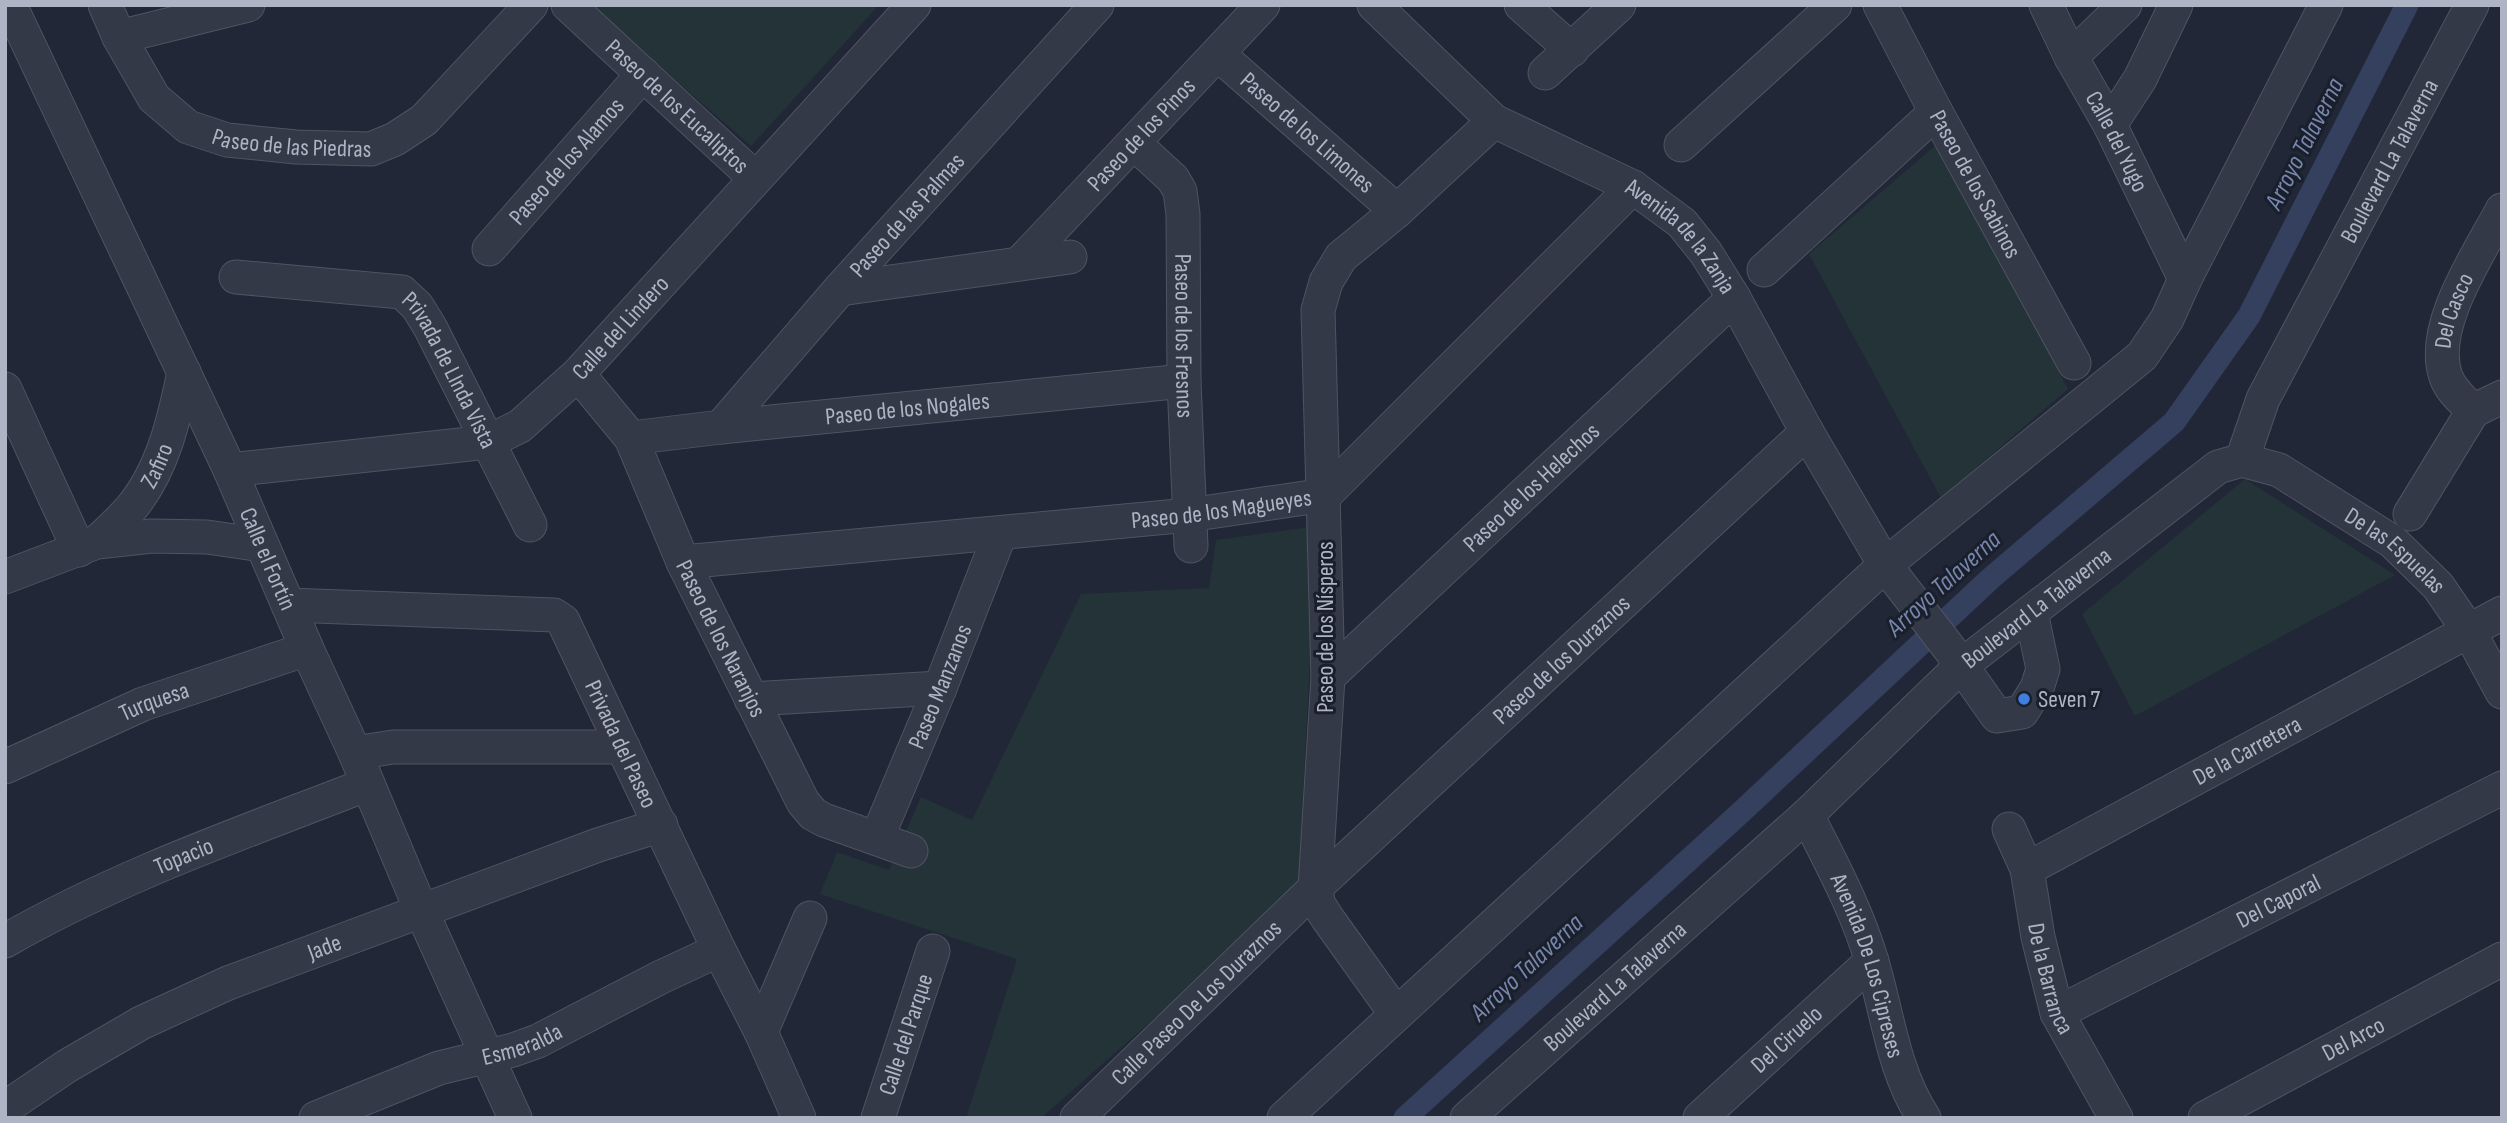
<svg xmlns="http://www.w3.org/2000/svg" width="2507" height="1123" viewBox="0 0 2507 1123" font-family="'Sofia Sans Condensed',sans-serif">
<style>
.green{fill:#233338}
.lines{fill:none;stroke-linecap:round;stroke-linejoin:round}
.canal{stroke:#35405e;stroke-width:23}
.minor-casing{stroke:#4f5462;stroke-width:35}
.minor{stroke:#343947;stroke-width:33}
.shop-dot{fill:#3f7fe0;stroke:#1a1f2c;stroke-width:2.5}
.labels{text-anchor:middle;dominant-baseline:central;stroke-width:6;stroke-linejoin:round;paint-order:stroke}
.street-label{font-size:24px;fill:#aeb4c4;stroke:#1a1f2c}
.poi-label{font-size:24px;fill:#aeb4c4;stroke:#1a1f2c;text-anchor:start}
.water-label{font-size:26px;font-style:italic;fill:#7786ac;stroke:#1a1f2c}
</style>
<rect width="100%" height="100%" fill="#212737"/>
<!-- green -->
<path class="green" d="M 589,5 L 879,5 L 751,146 Z
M 1936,145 L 2068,389 L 1941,498 L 1809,254 Z
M 2245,479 L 2395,575 L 2135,716 L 2082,614 Z
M 1317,526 L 1298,892 L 1041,1118 L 966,1118 L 1017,959 L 820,894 L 837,852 L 889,870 L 921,797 L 972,820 L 1081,594 L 1209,588 L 1216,540 Z"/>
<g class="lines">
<!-- canal -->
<path class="canal" d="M 1405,1118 L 1738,815 L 1990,579 L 2174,422 L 2249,316 L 2407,5"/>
<!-- minor casing -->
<g class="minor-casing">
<g id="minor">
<path id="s1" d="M 10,5 L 230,470 L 307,649 L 355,753 L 421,910 L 515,1118"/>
<path id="s2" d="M 105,5 L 119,37 L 154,98 L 188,127 L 227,140 L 296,147 L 371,149 L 395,139 L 424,120 L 531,5"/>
<path id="s3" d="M 568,5 L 755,178"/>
<path id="s4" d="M 1374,5 L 1494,121 L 1633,187 L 1682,223 L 1706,253 L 1734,298 L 1807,432 L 1885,565 L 1949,648 L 1997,716 L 2022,712 L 2037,688 L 2043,669 L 2031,612"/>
<path d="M 1521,5 L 1572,50"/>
<path id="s5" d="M 1880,5 L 1936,112 L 2074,363"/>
<path id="s6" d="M 2046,5 L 2071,57 L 2110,125 L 2185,279"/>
<path d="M 119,37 L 248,5"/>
<path id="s7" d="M 1218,54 L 1397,211"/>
<path d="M 2071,57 L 2125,5"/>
<path d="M 1545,73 L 1619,5"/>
<path d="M 2110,125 L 2140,79 L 2176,5"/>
<path id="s8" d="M 1134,143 L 1173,179 L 1180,191 L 1183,214 L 1184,381 L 1191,546"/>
<path d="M 1681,145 L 1835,5"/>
<path id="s9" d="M 489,249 L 643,74"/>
<path id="s10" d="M 1019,264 L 1263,5"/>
<path d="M 1764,270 L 1936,112"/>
<path id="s11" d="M 236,277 L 402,292 L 417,306 L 430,327 L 530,525"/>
<path d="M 840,289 L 1070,257"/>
<path id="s12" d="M 578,374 L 631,438 L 683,562 L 803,802 L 813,814 L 824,820 L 911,851"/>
<path d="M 5,389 L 79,550"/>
<path id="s13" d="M 2473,411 C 2463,400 2451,391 2446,377 C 2428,327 2479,254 2502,210"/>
<path d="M 2473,411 L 2502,397"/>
<path id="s14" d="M 721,427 L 840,289 L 1097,5"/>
<path id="s15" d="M 631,438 L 721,427 L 1184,381"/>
<path id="s16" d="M 2242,460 L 2263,399 L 2472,5"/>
<path id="s17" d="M 2242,460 L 2279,470 L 2393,542 L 2438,586 L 2469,631 L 2502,692"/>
<path id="s18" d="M 230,470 L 488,442 L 520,426 L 578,374 L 914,5"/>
<path d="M 2410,514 L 2473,411"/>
<path id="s19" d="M 97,542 C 109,531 121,520 132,507 C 163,469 174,420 184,372"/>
<path id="s20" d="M 683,562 L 1189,515 L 1325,495 L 1633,187"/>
<path d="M 5,577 L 97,542 L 152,536 L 207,537 L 262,545"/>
<path id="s21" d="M 288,605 L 554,615 L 563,621 L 719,950 L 761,1032 L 799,1118"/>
<path id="s22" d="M 1328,677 L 1734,298"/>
<path d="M 751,699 L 940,688"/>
<path d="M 355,753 L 393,747 L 623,747"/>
<path id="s23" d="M 5,767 L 143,704 L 307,649"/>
<path id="s24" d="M 1807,815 C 1831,863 1857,910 1872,962 C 1888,1015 1893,1071 1924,1118"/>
<path id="s25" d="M 2009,829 L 2027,869 L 2038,937 L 2057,1013 L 2116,1118"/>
<path id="s26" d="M 877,838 L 940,688 L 1000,534"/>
<path id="s27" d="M 2027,869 L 2502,613"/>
<path id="s28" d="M 5,941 C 120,875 245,832 368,784"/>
<path id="s29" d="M 2057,1013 L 2502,788"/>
<path d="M 1396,1014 L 1328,919 L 1319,905 L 1315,888 L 1328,677 L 1318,310 L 1326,282 L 1341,257 L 1397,211 L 1494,121"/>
<path d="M 761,1032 L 810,918"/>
<path id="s30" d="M 5,1108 L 67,1066 L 141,1023 L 228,983 L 598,845 L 661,825"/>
<path id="s31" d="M 316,1118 L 439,1068 L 513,1050 L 538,1041 L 661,977 L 719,950"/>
<path id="s32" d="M 878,1118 L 933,951"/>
<path id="s33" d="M 1077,1118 L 1315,888 L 1807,432"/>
<path d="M 1284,1118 L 1885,565 L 2142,356 L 2167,319 L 2185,279 L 2326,5"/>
<path id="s34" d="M 1467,1118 L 1807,815 L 1961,666 L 2218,467 L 2242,460"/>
<path id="s35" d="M 1700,1118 L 1872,961"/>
<path id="s36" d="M 2205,1118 L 2502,959"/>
</g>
</g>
<!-- minor -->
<use href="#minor" class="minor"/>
</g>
<!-- markers -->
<circle class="shop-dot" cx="2024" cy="699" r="7"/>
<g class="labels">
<!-- street labels -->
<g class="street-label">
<text stroke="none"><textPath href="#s3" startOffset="149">Paseo de los Eucaliptos</textPath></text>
<text stroke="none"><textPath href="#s7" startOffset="119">Paseo de los Limones</textPath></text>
<text stroke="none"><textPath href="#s10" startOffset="178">Paseo de los Pinos</textPath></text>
<text stroke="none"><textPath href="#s2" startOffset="256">Paseo de las Piedras</textPath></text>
<text stroke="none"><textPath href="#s6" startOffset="154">Calle del Yugo</textPath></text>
<text stroke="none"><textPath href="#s9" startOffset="117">Paseo de los Alamos</textPath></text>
<text stroke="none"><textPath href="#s16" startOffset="334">Boulevard La Talaverna</textPath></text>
<text stroke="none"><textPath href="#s5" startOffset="203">Paseo de los Sabinos</textPath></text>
<text stroke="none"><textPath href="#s14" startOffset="282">Paseo de las Palmas</textPath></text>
<text stroke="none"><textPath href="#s4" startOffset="390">Avenida de la Zanja</textPath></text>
<text stroke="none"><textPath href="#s13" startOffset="112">Del Casco</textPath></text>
<text stroke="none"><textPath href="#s18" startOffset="436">Calle del Lindero</textPath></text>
<text stroke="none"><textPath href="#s8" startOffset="212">Paseo de los Fresnos</textPath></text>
<text stroke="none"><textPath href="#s11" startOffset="259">Privada de LInda Vista</textPath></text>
<text stroke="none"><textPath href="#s15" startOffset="278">Paseo de los Nogales</textPath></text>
<text stroke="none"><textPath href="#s19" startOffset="98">Zafiro</textPath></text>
<text stroke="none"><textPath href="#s22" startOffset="278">Paseo de los Helechos</textPath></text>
<text stroke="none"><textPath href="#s20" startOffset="541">Paseo de los Magueyes</textPath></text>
<text stroke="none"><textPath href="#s17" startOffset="180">De las Espuelas</textPath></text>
<text stroke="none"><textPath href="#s1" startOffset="611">Calle el Fortín</textPath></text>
<text stroke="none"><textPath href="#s34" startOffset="765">Boulevard La Talaverna</textPath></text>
<text transform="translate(1325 627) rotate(-90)">Paseo de los Nísperos</text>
<text stroke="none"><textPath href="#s12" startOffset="303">Paseo de los Naranjos</textPath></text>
<text stroke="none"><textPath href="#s33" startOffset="667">Paseo de los Duraznos</textPath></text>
<text stroke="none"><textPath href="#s26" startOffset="164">Paseo Manzanos</textPath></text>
<text stroke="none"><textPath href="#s23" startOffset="163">Turquesa</textPath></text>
<text stroke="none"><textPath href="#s21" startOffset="413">Privada del Paseo</textPath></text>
<text stroke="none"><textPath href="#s27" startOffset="250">De la Carretera</textPath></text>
<text stroke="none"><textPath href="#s28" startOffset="198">Topacio</textPath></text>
<text stroke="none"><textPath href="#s29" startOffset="248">Del Caporal</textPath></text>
<text stroke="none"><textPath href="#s30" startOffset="359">Jade</textPath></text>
<text stroke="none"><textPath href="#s24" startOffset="163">Avenida De Los Cipreses</textPath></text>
<text stroke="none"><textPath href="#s25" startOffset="156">De la Barranca</textPath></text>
<text stroke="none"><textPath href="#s34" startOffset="198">Boulevard La Talaverna</textPath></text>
<text stroke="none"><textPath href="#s33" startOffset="166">Calle Paseo De Los Duraznos</textPath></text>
<text stroke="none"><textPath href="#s32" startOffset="88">Calle del Parque</textPath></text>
<text stroke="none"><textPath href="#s36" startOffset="168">Del Arco</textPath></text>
<text stroke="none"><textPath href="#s35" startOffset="117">Del Ciruelo</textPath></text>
<text stroke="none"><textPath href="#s31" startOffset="219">Esmeralda</textPath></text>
</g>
<!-- poi labels -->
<g class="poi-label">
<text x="2038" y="699">Seven 7</text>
</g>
<!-- water labels -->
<g class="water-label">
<text transform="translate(2305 144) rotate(-63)">Arroyo Talaverna</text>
<text transform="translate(1944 584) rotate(-42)">Arroyo Talaverna</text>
<text transform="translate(1527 968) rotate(-43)">Arroyo Talaverna</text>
</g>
</g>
<!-- border -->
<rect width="2507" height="1123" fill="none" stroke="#aeb4c4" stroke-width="14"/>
</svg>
